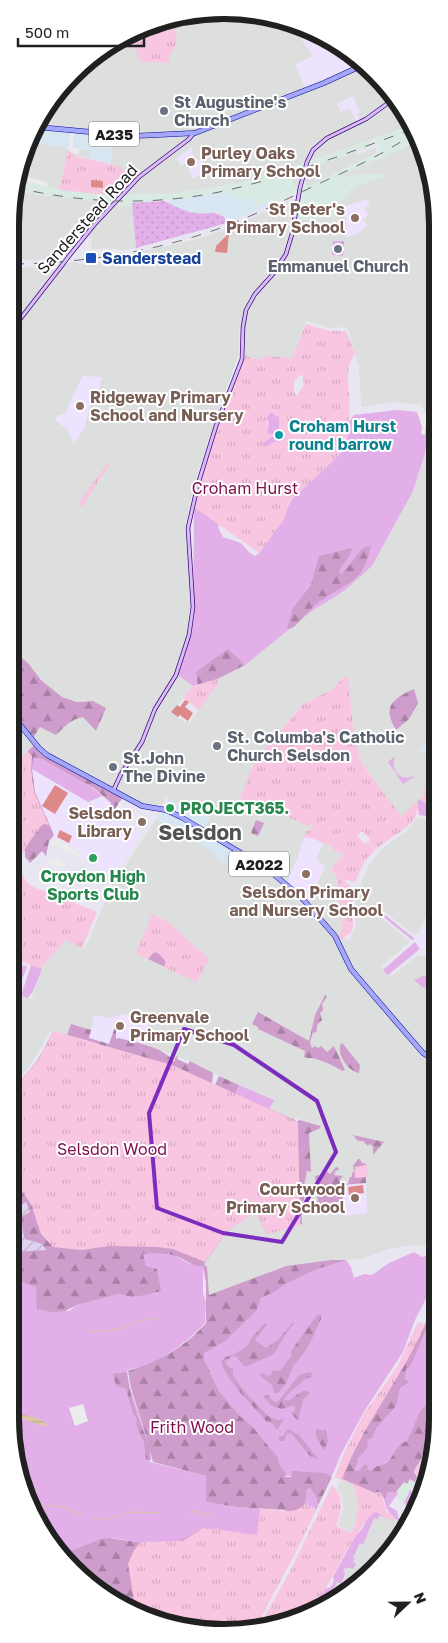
<svg xmlns="http://www.w3.org/2000/svg" width="448" height="1643" viewBox="0 0 448 1643" font-family="'Golos Text',sans-serif">
<style>
.residential{fill:#dddede}
.commercial{fill:#d7e6f1}
.industrial{fill:#d9eae3}
.education{fill:#ede3fe}
.farmland{fill:url(#farmland-furrows)}
.grass{fill:#e2afe9}
.forest{fill:url(#forest-firs);fill-rule:evenodd}
.park{fill:url(#park-tufts);fill-rule:evenodd}
.garden{fill:url(#garden-dots)}
.pitch{fill:#dd8889}
.parking{fill:#ececec}
.water{fill:url(#water-rules)}
.lines{fill:none;stroke-linecap:round;stroke-linejoin:round}
.stream{stroke:#ddc8a9;stroke-width:1}
.secondary-casing{stroke:#3e0877;stroke-width:4.5}
.primary-casing{stroke:#0b0499;stroke-width:5.5}
.secondary{stroke:#d7bef8;stroke-width:3}
.primary{stroke:#a3a8fa;stroke-width:4.5}
.rail{stroke:#6e6e6e;stroke-width:1;stroke-dasharray:10 10;stroke-linecap:butt}
.secondary-bridge-casing{stroke:#3e0877;stroke-width:4.5;stroke-linecap:butt}
.secondary-bridge{stroke:#d7bef8;stroke-width:3}
.marked{fill:none;stroke:#7b2cbf;stroke-width:4;stroke-linejoin:round}
.worship-dot{fill:#6b7280;stroke:#fff;stroke-width:2}
.education-dot{fill:#8d6e63;stroke:#fff;stroke-width:2}
.transit-dot{fill:#1a4fb4;stroke:#fff;stroke-width:2}
.culture-dot{fill:#0f9aa8;stroke:#fff;stroke-width:2}
.leisure-dot{fill:#2e9e5b;stroke:#fff;stroke-width:2}
.labels{text-anchor:middle;dominant-baseline:central;stroke-width:4;stroke-linejoin:round;paint-order:stroke}
.shield{fill:#fff;stroke:#636363;stroke-width:1}
.shield-label{font-size:15px;font-weight:bold;fill:#202020}
.worship-label{font-size:16px;font-weight:bold;fill:#5b616d;stroke:#fff;text-anchor:start}
.education-label{font-size:16px;font-weight:bold;fill:#785e54;stroke:#fff;text-anchor:start}
.street-label{font-size:16px;fill:#202020;stroke:#fff}
.transit-label{font-size:16px;font-weight:bold;fill:#164399;stroke:#fff;text-anchor:start}
.culture-label{font-size:16px;font-weight:bold;fill:#0d838f;stroke:#fff;text-anchor:start}
.park-label{font-size:16px;fill:#7e0f4b;stroke:#fff}
.leisure-label{font-size:16px;font-weight:bold;fill:#27864d;stroke:#fff;text-anchor:start}
.district-label{font-size:21px;font-weight:bold;fill:#535353;stroke:#fff}
.rim{fill:none;stroke:#202020;stroke-width:6}
</style>
<defs>
<pattern id="farmland-furrows" width="10" height="10" patternUnits="userSpaceOnUse" patternTransform="scale(1.25)"><rect width="10" height="10" fill="#e0d3ef"/><path d="M-1 1l2-2M0 10L10 0M9 11l2-2" fill="none" stroke="#c0b5cd"/></pattern>
<pattern id="forest-firs" width="22" height="20" patternUnits="userSpaceOnUse" patternTransform="scale(1.25)"><rect width="22" height="20" fill="#cf9dcb"/><path d="M5 1l3.5 6h-7zM16 11l3.5 6h-7z" fill="#a880a4"/></pattern>
<pattern id="park-tufts" width="24" height="20" patternUnits="userSpaceOnUse" patternTransform="scale(1.25)"><rect width="24" height="20" fill="#f9c6e2"/><path d="M3 7l-1-3M5 7V3M7 7l1-3M15 17l-1-3M17 17v-4M19 17l1-3" fill="none" stroke="#d5aac2"/></pattern>
<pattern id="garden-dots" width="8" height="8" patternUnits="userSpaceOnUse" patternTransform="scale(1.25)"><rect width="8" height="8" fill="#e2afe9"/><path d="M2 2h.1M6 6h.1" fill="none" stroke="#c296c8" stroke-width="1.8" stroke-linecap="round"/></pattern>
<pattern id="water-rules" width="6" height="5" patternUnits="userSpaceOnUse" patternTransform="scale(1.25)"><rect width="6" height="5" fill="#ddc8a9"/><path d="M0 2.5h6" fill="none" stroke="#bdac91"/></pattern>
</defs>
<rect width="100%" height="100%" fill="#e8e7f1"/>
<!-- residential -->
<path class="residential" d="M 182,14 L 265,14 L 331,39 L 385,83 L 413,125 L 290,168 L 241,183 L 170,194 L 150,193 L 124,195 L 118,166 L 111,164 L 113,132 L 38,124 L 46,105 L 105,46 Z
M 419,140 L 436,196 L 436,408 L 426,411 L 420,404 L 391,402 L 361,407 L 359,367 L 347,327 L 330,328 L 306,321 L 293,358 L 266,356 L 261,360 L 256,360 L 245,355 L 244,331 L 247,311 L 258,293 L 274,277 L 286,258 L 296,221 L 339,216 L 338,201 L 348,191 L 373,179 L 383,177 L 353,175 L 342,177 L 341,175 L 364,164 L 365,166 Z
M 31,142 L 65,147 L 79,154 L 79,149 L 89,150 L 89,158 L 75,156 L 68,151 L 59,190 L 47,186 L 47,182 L 19,175 L 18,178 L 16,178 Z
M 375,148 L 377,153 L 307,187 L 304,181 L 301,187 L 294,187 L 291,174 L 356,152 L 357,155 Z
M 14,190 L 24,193 L 113,203 L 117,206 L 132,206 L 136,248 L 123,250 L 104,248 L 92,249 L 91,239 L 87,235 L 88,233 L 75,224 L 67,234 L 75,240 L 73,244 L 63,237 L 47,259 L 14,260 Z
M 297,198 L 289,240 L 284,256 L 276,267 L 273,267 L 264,279 L 265,281 L 244,309 L 239,330 L 239,353 L 213,426 L 193,488 L 185,528 L 192,608 L 189,632 L 175,673 L 193,686 L 171,712 L 185,723 L 187,721 L 189,722 L 186,728 L 219,682 L 217,679 L 245,665 L 312,611 L 347,588 L 372,566 L 413,491 L 425,453 L 427,436 L 427,413 L 436,412 L 435,770 L 423,790 L 425,795 L 401,817 L 365,768 L 359,757 L 353,725 L 347,676 L 343,678 L 331,690 L 311,699 L 301,706 L 279,732 L 280,734 L 278,734 L 264,749 L 252,768 L 248,781 L 239,798 L 260,807 L 273,809 L 305,824 L 313,824 L 312,830 L 306,833 L 297,859 L 287,882 L 308,902 L 325,866 L 316,859 L 323,843 L 334,847 L 344,854 L 333,867 L 331,871 L 338,880 L 338,898 L 343,919 L 342,929 L 338,937 L 349,940 L 356,926 L 356,897 L 367,868 L 381,850 L 390,842 L 405,833 L 417,818 L 432,820 L 435,815 L 435,904 L 425,918 L 418,934 L 413,934 L 376,905 L 375,909 L 375,916 L 377,915 L 410,941 L 381,967 L 390,977 L 417,956 L 427,955 L 435,959 L 434,1246 L 411,1245 L 389,1249 L 362,1259 L 331,1260 L 297,1264 L 275,1269 L 250,1281 L 209,1295 L 207,1267 L 203,1265 L 227,1231 L 255,1213 L 257,1214 L 268,1234 L 300,1225 L 299,1169 L 311,1172 L 309,1133 L 317,1130 L 321,1125 L 294,1118 L 293,1120 L 269,1110 L 274,1100 L 213,1073 L 190,1061 L 144,1045 L 149,1022 L 123,1014 L 109,1019 L 95,1015 L 91,1030 L 71,1024 L 67,1035 L 50,1031 L 41,1048 L 26,1071 L 11,1085 L 11,997 L 20,999 L 21,996 L 31,999 L 47,958 L 61,946 L 65,940 L 85,949 L 111,887 L 156,819 L 238,866 L 246,854 L 203,827 L 210,818 L 197,813 L 166,797 L 162,804 L 157,806 L 141,803 L 50,754 L 33,738 L 40,727 L 56,735 L 67,723 L 72,719 L 83,717 L 96,731 L 87,700 L 73,702 L 62,697 L 41,680 L 28,663 L 13,651 L 14,269 L 26,267 L 47,268 L 56,273 L 65,263 L 78,263 L 79,264 L 114,260 L 114,258 L 200,238 L 230,227 Z
M 12,718 L 34,745 L 21,758 L 12,746 Z
M 341,1480 L 353,1485 L 357,1495 L 357,1515 L 352,1533 L 338,1526 L 343,1508 L 342,1498 L 337,1488 Z
M 380,1515 L 392,1521 L 394,1517 L 404,1524 L 412,1519 L 409,1526 L 354,1589 L 330,1601 L 337,1590 L 334,1588 L 335,1584 L 337,1582 L 342,1584 L 345,1577 L 343,1572 L 345,1568 L 349,1566 L 353,1569 L 353,1558 L 360,1543 L 363,1545 L 374,1518 Z"/>
<!-- commercial -->
<path class="commercial" d="M 36,129 L 113,136 L 111,164 L 89,158 L 89,150 L 80,149 L 79,154 L 72,153 L 68,149 L 64,148 L 64,147 L 31,142 Z
M 228,191 L 241,198 L 251,197 L 277,202 L 227,223 L 224,217 L 218,213 L 197,214 L 181,209 L 165,201 Z
M 427,737 L 435,742 L 427,757 L 418,751 Z
M 169,799 L 190,808 L 190,810 L 211,819 L 201,830 L 244,856 L 238,866 L 228,860 L 225,864 L 215,859 L 217,855 L 156,819 Z"/>
<!-- industrial -->
<path class="industrial" d="M 413,125 L 417,133 L 406,140 L 408,144 L 402,149 L 384,157 L 382,157 L 374,138 Z
M 371,139 L 374,145 L 372,146 L 307,169 L 309,162 Z
M 377,153 L 379,158 L 365,166 L 364,165 L 342,175 L 343,177 L 364,174 L 383,174 L 384,177 L 373,179 L 348,191 L 349,197 L 338,201 L 340,216 L 296,221 L 299,196 L 303,181 L 307,187 Z
M 306,162 L 304,169 L 291,174 L 294,187 L 299,187 L 298,191 L 277,202 L 271,200 L 255,206 L 251,197 L 241,198 L 229,196 L 228,191 L 195,197 L 133,203 L 132,206 L 116,205 L 124,195 L 150,193 L 170,194 L 241,183 Z
M 19,174 L 20,180 L 59,190 L 120,196 L 113,203 L 24,193 L 14,190 L 14,183 Z
M 410,1479 L 415,1482 L 404,1503 L 396,1496 L 398,1493 L 396,1492 L 404,1482 Z"/>
<!-- education -->
<path class="education" d="M 291,24 L 331,39 L 352,56 L 358,64 L 305,87 L 295,65 L 313,56 Z
M 353,96 L 360,112 L 357,114 L 360,121 L 357,122 L 350,108 L 341,112 L 337,104 Z
M 192,147 L 193,147 L 192,151 L 195,160 L 202,158 L 207,173 L 192,178 L 187,163 L 181,166 L 177,158 Z
M 367,199 L 370,203 L 364,208 L 369,215 L 363,219 L 367,225 L 358,233 L 346,238 L 346,223 L 344,207 Z
M 76,229 L 84,235 L 75,246 L 73,244 L 75,240 L 71,237 Z
M 82,376 L 102,377 L 99,391 L 94,390 L 84,429 L 74,443 L 67,429 L 55,420 L 57,416 L 65,414 Z
M 32,769 L 90,804 L 104,798 L 111,803 L 113,817 L 142,834 L 114,877 L 102,872 L 85,859 L 84,860 L 79,856 L 82,853 L 52,837 L 54,834 L 35,792 Z
M 304,837 L 310,838 L 323,843 L 316,859 L 325,866 L 308,902 L 287,882 L 297,859 Z
M 435,909 L 435,952 L 428,948 L 420,948 L 415,942 L 422,934 L 430,916 Z
M 123,1014 L 149,1022 L 144,1045 L 119,1038 L 110,1044 L 89,1038 L 95,1015 L 109,1018 Z
M 366,1183 L 367,1213 L 346,1216 L 343,1209 L 342,1185 Z"/>
<!-- farmland -->
<path class="farmland" d="M 11,1191 L 11,1196 L 17,1207 L 26,1202 L 30,1210 L 30,1212 L 21,1217 L 23,1233 L 25,1239 L 42,1244 L 46,1251 L 11,1252 Z"/>
<!-- grass -->
<path class="grass" d="M 397,410 L 427,413 L 427,436 L 425,453 L 413,491 L 372,566 L 345,590 L 312,611 L 245,665 L 217,679 L 193,686 L 178,675 L 191,633 L 193,620 L 194,508 L 220,520 L 218,527 L 223,537 L 241,543 L 250,553 L 255,556 L 259,553 L 284,519 L 287,508 L 294,497 L 337,457 L 346,446 L 349,422 L 354,415 Z
M 272,412 L 277,417 L 280,415 L 279,431 L 286,438 L 280,443 L 272,443 L 268,446 L 264,446 L 261,444 L 269,439 L 271,435 L 267,433 L 269,422 L 266,419 L 269,414 Z
M 33,756 C 56,763 85,780 102,796 L 88,802 L 32,769 Z
M 395,756 C 390,769 399,782 413,776 L 414,777 L 403,784 L 388,762 Z
M 420,799 L 435,810 L 434,817 L 419,815 L 417,801 Z
M 375,907 L 415,939 L 412,940 L 375,910 Z
M 415,942 L 420,949 L 388,975 L 383,970 Z
M 12,962 L 18,965 L 27,966 C 25,974 20,980 20,989 L 11,986 Z
M 31,965 L 42,969 C 40,975 33,994 28,998 L 21,996 Z
M 423,976 L 429,976 L 435,980 L 435,989 L 422,987 L 414,980 Z
M 239,1085 L 274,1100 L 269,1110 L 235,1094 Z
M 414,1252 L 422,1257 L 429,1255 L 434,1259 L 434,1283 L 415,1320 L 403,1352 L 365,1410 L 341,1454 L 332,1476 L 285,1476 L 286,1473 L 281,1467 L 277,1456 L 252,1426 L 240,1416 L 219,1391 L 204,1359 L 204,1349 L 257,1301 L 318,1262 L 346,1260 L 351,1267 L 354,1278 L 364,1274 L 372,1275 L 389,1263 Z
M 142,1254 L 161,1254 L 174,1255 L 190,1264 L 203,1266 L 203,1293 L 206,1302 L 205,1323 C 185,1345 158,1363 128,1370 L 127,1372 L 130,1388 L 148,1442 L 150,1462 L 206,1476 L 206,1502 L 237,1507 L 266,1509 L 266,1537 L 214,1529 L 200,1529 L 178,1541 L 137,1542 L 114,1538 L 100,1539 L 60,1555 L 26,1501 L 10,1419 L 10,1278 L 37,1287 L 44,1311 L 69,1311 L 77,1305 L 119,1294 L 131,1297 L 156,1293 Z
M 434,1314 L 434,1430 L 374,1493 L 342,1479 C 362,1430 391,1385 418,1340 C 422,1332 433,1323 434,1314 Z
M 309,1488 C 313,1490 319,1501 317,1506 L 314,1508 L 305,1504 L 306,1494 Z
M 410,1490 L 416,1494 L 412,1499 L 419,1501 L 412,1519 L 407,1523 L 401,1515 L 408,1506 L 404,1503 Z
M 395,1491 L 398,1493 L 389,1506 L 397,1511 L 398,1517 L 404,1525 C 391,1514 388,1516 384,1499 L 386,1498 L 388,1492 Z
M 377,1510 L 394,1518 L 393,1521 L 380,1515 L 378,1519 L 374,1518 L 363,1545 L 360,1543 L 353,1558 L 355,1559 L 353,1562 L 356,1564 L 353,1569 L 349,1567 L 347,1569 L 345,1568 L 343,1572 L 345,1573 L 342,1584 L 337,1582 L 334,1588 L 337,1590 L 329,1601 L 325,1600 L 321,1605 L 314,1609 L 325,1589 C 331,1588 332,1586 334,1581 L 333,1577 L 356,1535 L 362,1529 L 369,1515 Z"/>
<!-- forest -->
<path class="forest" d="M 371,545 C 363,584 350,580 322,600 C 311,607 303,618 294,627 L 289,629 L 287,628 L 293,608 L 311,585 L 319,556 L 352,548 C 351,558 342,563 339,572 L 341,575 L 362,549 Z
M 228,649 L 245,665 L 217,679 L 198,685 L 196,672 Z
M 13,651 L 28,663 L 41,680 L 62,697 L 76,702 L 93,701 L 106,708 L 96,731 L 83,717 C 70,720 65,726 56,735 L 40,727 L 33,738 L 12,713 Z
M 414,689 L 418,703 L 409,719 L 396,730 C 382,707 392,699 414,689 Z
M 34,745 L 45,756 L 123,797 L 114,811 L 116,819 L 113,817 L 111,803 L 94,788 L 42,759 L 34,757 L 32,769 L 35,792 L 54,835 L 49,841 L 46,856 L 42,851 L 30,863 L 25,857 L 25,851 L 23,850 L 12,813 L 36,832 L 41,826 L 12,746 L 21,758 Z
M 256,820 L 264,823 L 258,836 L 251,833 Z
M 154,952 L 160,954 L 166,962 L 197,982 L 148,959 Z
M 325,995 L 327,997 L 322,1004 L 323,1010 L 320,1013 L 322,1020 L 317,1025 L 317,1031 L 315,1033 L 313,1032 L 310,1043 L 312,1048 L 315,1046 L 318,1048 L 321,1046 L 327,1052 L 334,1046 L 345,1070 L 342,1071 C 337,1067 323,1061 316,1059 C 312,1057 309,1059 304,1057 L 305,1051 L 258,1029 L 258,1027 L 252,1024 L 258,1012 L 309,1041 L 315,1015 Z
M 117,1021 L 119,1025 L 116,1032 L 116,1039 L 119,1038 C 136,1043 163,1046 174,1062 L 176,1056 L 178,1057 L 177,1059 L 188,1064 L 190,1061 L 213,1073 L 212,1084 L 215,1085 L 219,1076 L 239,1085 L 235,1094 L 295,1120 L 296,1122 L 300,1120 L 321,1126 L 319,1129 L 309,1133 L 311,1172 L 307,1171 L 303,1190 L 305,1191 L 304,1200 L 301,1203 L 302,1224 L 267,1234 L 257,1214 L 254,1213 L 227,1231 L 204,1264 L 207,1267 L 209,1295 L 286,1266 L 331,1260 L 346,1260 L 317,1269 L 287,1283 L 274,1292 L 261,1298 L 256,1311 L 225,1341 L 204,1353 L 204,1359 L 219,1391 L 240,1416 L 252,1426 L 277,1456 L 281,1467 L 286,1473 L 285,1477 L 291,1477 L 293,1471 L 325,1473 L 332,1477 L 304,1534 L 285,1510 L 237,1507 L 206,1502 L 206,1476 L 153,1462 L 150,1450 L 151,1460 L 146,1460 C 145,1454 145,1448 144,1443 C 142,1434 134,1428 137,1419 L 133,1413 L 126,1389 L 116,1386 L 113,1374 L 127,1372 C 129,1395 139,1421 148,1442 L 131,1388 L 128,1371 C 160,1360 183,1349 206,1323 L 206,1283 L 203,1266 C 191,1267 186,1259 176,1256 C 165,1253 154,1254 143,1254 L 146,1266 L 157,1269 L 161,1291 L 147,1295 L 131,1297 L 119,1294 L 77,1305 L 65,1311 L 51,1312 L 37,1309 L 36,1287 L 10,1278 L 11,1252 L 46,1250 L 42,1244 L 25,1239 L 23,1233 L 21,1217 L 30,1212 L 26,1202 L 17,1207 L 11,1196 L 11,1184 L 15,1179 L 11,1174 L 11,1088 C 30,1074 42,1055 52,1033 L 104,1045 L 67,1035 L 71,1024 L 91,1030 L 89,1038 L 109,1044 ZM 309,1488 C 313,1490 319,1501 317,1506 L 314,1508 L 303,1507 C 308,1501 304,1493 309,1488 Z
M 341,1043 L 343,1044 L 360,1065 L 359,1073 C 348,1071 336,1054 341,1043 Z
M 353,1135 L 384,1142 L 374,1154 L 373,1153 L 373,1146 L 369,1144 L 368,1146 L 363,1141 L 358,1141 Z
M 358,1159 L 360,1159 L 362,1163 L 367,1164 L 361,1167 L 366,1175 L 366,1183 L 342,1185 L 343,1209 L 340,1209 L 338,1202 L 318,1205 L 315,1176 L 325,1174 L 325,1170 L 330,1174 L 336,1167 L 339,1168 L 338,1171 L 336,1170 L 334,1175 L 343,1176 L 339,1181 L 348,1184 L 350,1177 L 352,1177 L 352,1173 L 354,1172 L 353,1166 Z
M 434,1308 L 434,1318 L 432,1324 L 425,1332 L 411,1365 L 406,1369 L 405,1379 L 409,1382 L 400,1388 L 396,1406 L 377,1427 L 372,1438 L 367,1440 L 368,1447 L 357,1459 L 358,1462 L 354,1469 L 355,1471 L 359,1471 L 365,1464 L 368,1466 L 367,1469 L 371,1471 C 377,1463 383,1467 388,1462 C 395,1454 396,1444 407,1441 L 420,1412 L 428,1402 L 434,1401 L 434,1438 L 414,1471 L 417,1477 L 415,1482 L 410,1479 L 407,1484 L 404,1482 L 396,1492 L 388,1492 L 386,1498 L 384,1499 L 382,1494 L 378,1492 L 375,1493 L 342,1479 L 344,1467 Z
M 321,1314 L 321,1319 L 311,1341 L 302,1356 L 293,1366 L 286,1384 L 278,1393 L 274,1393 L 272,1385 L 260,1376 L 261,1373 L 269,1376 L 274,1370 L 278,1371 C 284,1369 286,1361 291,1357 L 291,1351 L 314,1319 L 318,1315 Z
M 293,1322 L 294,1324 L 288,1330 L 274,1354 L 245,1367 L 237,1358 L 243,1355 L 237,1357 L 232,1356 L 225,1362 L 230,1368 L 233,1368 L 233,1376 L 245,1392 L 268,1416 L 277,1420 L 284,1419 L 277,1430 L 272,1423 L 267,1422 C 255,1408 224,1378 221,1361 L 226,1357 L 235,1354 L 248,1345 L 253,1336 L 265,1323 L 267,1325 L 255,1340 L 266,1348 L 277,1341 Z
M 311,1372 L 312,1377 L 305,1379 L 285,1397 L 282,1409 L 272,1406 L 264,1398 L 264,1396 L 268,1395 L 274,1402 L 278,1402 L 299,1375 Z
M 302,1391 L 307,1391 L 310,1393 L 303,1400 L 298,1420 L 291,1414 L 295,1410 L 294,1405 L 282,1409 L 285,1400 L 290,1400 Z
M 316,1428 L 323,1431 L 326,1429 L 328,1442 L 324,1451 L 316,1436 Z
M 288,1429 L 299,1435 L 319,1460 L 310,1456 L 291,1433 L 287,1434 L 284,1441 L 280,1441 L 278,1437 L 284,1435 Z
M 203,1528 L 266,1537 L 266,1608 L 255,1628 L 210,1633 L 129,1611 L 63,1560 L 60,1555 L 100,1539 L 109,1538 L 137,1542 L 178,1541 Z"/>
<!-- park -->
<path class="park" d="M 170,20 C 173,27 179,36 176,44 C 172,51 169,54 169,63 L 142,62 L 138,58 L 135,47 L 114,49 L 104,47 Z
M 68,150 L 75,156 L 118,166 L 135,177 L 135,180 L 120,196 L 59,190 Z
M 436,271 L 436,389 L 428,386 L 433,368 L 430,302 Z
M 306,324 L 330,331 L 346,331 L 355,353 L 349,365 L 348,378 L 350,408 L 346,446 L 337,457 L 294,497 L 287,507 L 286,515 L 284,519 L 259,553 L 194,507 L 218,423 L 242,365 L 244,355 C 255,358 256,363 266,356 L 292,358 ZM 300,375 L 302,375 L 304,384 L 297,396 L 294,391 L 294,381 ZM 271,412 L 277,417 L 279,415 L 279,430 L 286,438 L 280,442 L 276,441 L 268,446 L 264,446 L 262,444 L 274,435 L 267,433 L 269,422 L 266,419 L 269,414 Z
M 108,462 L 109,465 L 82,507 L 78,504 Z
M 348,676 L 353,725 L 359,757 L 365,768 L 401,816 L 416,802 C 425,824 389,836 376,850 L 368,842 L 370,839 L 362,831 L 357,836 L 365,844 L 367,842 L 375,850 L 365,861 L 355,882 L 346,880 L 345,882 L 354,889 L 352,902 L 353,927 L 351,933 L 340,940 L 338,937 L 342,929 L 343,919 L 338,898 L 338,880 L 331,869 L 344,854 L 333,850 L 334,847 C 325,844 314,838 304,837 L 306,831 L 312,830 L 313,824 L 307,826 L 273,809 L 260,807 L 239,798 C 245,789 247,779 252,769 C 257,756 268,744 278,734 L 279,734 L 279,733 L 303,704 L 331,690 L 343,678 Z
M 217,679 L 219,682 L 199,710 L 183,698 L 193,686 Z
M 12,746 L 21,758 L 27,751 L 32,756 L 31,769 L 34,792 L 49,825 L 44,824 L 41,826 C 27,846 8,863 31,886 L 97,912 L 82,948 L 65,940 C 58,952 49,954 42,969 L 12,958 Z
M 435,770 L 435,810 L 420,799 L 424,796 L 423,790 Z
M 152,914 L 168,922 L 209,959 L 197,982 L 164,967 L 166,961 L 158,953 L 154,952 L 148,959 L 136,954 Z
M 53,1031 L 172,1065 L 298,1122 L 300,1225 L 267,1234 L 257,1214 L 254,1213 L 227,1231 L 205,1262 L 173,1249 L 157,1247 L 110,1246 L 81,1250 L 53,1247 L 41,1234 L 31,1204 L 11,1174 L 11,1088 C 31,1074 43,1054 53,1031 Z
M 367,1165 L 368,1177 L 355,1178 L 354,1167 Z
M 418,1322 L 425,1325 C 401,1379 364,1423 342,1479 L 375,1493 L 378,1492 L 381,1493 L 387,1512 L 394,1517 L 393,1521 L 376,1512 C 366,1517 363,1527 356,1535 L 314,1609 L 280,1626 L 258,1628 L 289,1573 L 332,1485 C 344,1496 342,1511 336,1526 L 352,1533 C 358,1517 360,1501 353,1485 L 335,1477 L 343,1455 L 364,1414 L 398,1365 Z
M 434,1438 L 434,1460 L 425,1483 L 417,1477 L 414,1472 Z
M 305,1504 L 317,1509 L 295,1554 L 255,1628 L 210,1633 L 136,1613 L 128,1564 L 133,1552 L 140,1542 L 182,1541 L 203,1528 L 257,1535 L 260,1509 C 274,1508 294,1517 305,1504 Z"/>
<!-- garden -->
<path class="garden" d="M 165,201 C 174,206 185,212 196,213 C 207,215 213,210 224,217 L 227,223 L 136,248 L 132,203 Z
M 333,241 L 344,241 L 343,256 L 332,255 Z"/>
<!-- pitch -->
<path class="pitch" d="M 134,34 L 135,43 L 116,44 L 116,42 Z
M 91,180 L 103,181 L 103,188 L 91,187 Z
M 229,233 L 227,253 L 215,252 L 216,246 Z
M 185,700 L 189,702 L 185,707 L 193,713 L 188,721 L 180,715 L 178,717 L 171,712 L 177,705 L 180,707 Z
M 55,785 L 68,793 L 55,814 L 42,806 Z
M 60,830 L 72,836 L 69,843 L 57,837 Z
M 363,1185 L 364,1193 L 349,1195 L 348,1187 Z"/>
<!-- parking -->
<path class="parking" d="M 71,132 L 75,133 L 72,147 L 79,149 L 79,154 L 72,153 L 68,149 Z
M 20,175 L 47,182 L 47,186 L 20,180 Z
M 111,249 L 115,249 L 116,253 L 92,254 L 93,250 Z
M 417,412 L 427,413 L 425,435 L 421,434 L 422,427 Z
M 120,801 L 123,803 L 117,811 L 118,817 L 122,817 L 125,809 L 128,812 L 122,822 L 117,819 L 114,811 Z
M 53,838 L 68,844 L 67,846 L 81,854 L 79,857 L 69,852 L 50,844 Z
M 53,857 L 61,860 L 61,862 L 67,865 L 66,868 L 60,865 L 58,869 L 48,864 L 49,859 L 52,860 Z
M 83,1404 L 88,1421 L 75,1426 L 69,1408 Z"/>
<!-- water -->
<path class="water" d="M 14,1413 C 26,1416 39,1416 48,1425 L 47,1426 L 32,1423 L 15,1415 Z"/>
<g class="lines">
<!-- stream -->
<path class="stream" d="M 88,1331 L 102,1331 L 121,1329 L 144,1320 L 160,1318
M 10,1366 L 12,1365
M 30,1507 C 49,1505 64,1504 81,1515
M 190,1513 L 194,1511 L 201,1514 L 211,1514
M 93,1519 L 112,1518 L 130,1512 L 160,1513"/>
<!-- secondary casing -->
<g class="secondary-casing">
<path id="secondary" d="M 69,256 L 94,225 L 139,177 L 189,139 L 194,133
M 14,327 L 63,264
M 114,789 L 121,774 L 142,742 L 155,709 L 176,675 L 189,635 L 193,607 L 188,528 L 198,484 L 216,426 L 242,359 L 243,327 L 246,310 L 255,294 L 273,274 L 286,254 L 292,234 L 300,188 L 307,162 L 313,150 L 327,138 L 366,119 L 395,98"/>
</g>
<!-- primary casing -->
<g class="primary-casing">
<path id="primary" d="M 37,127 L 134,136 L 195,133 L 324,83 L 363,65
M 12,715 L 39,748 L 47,755 L 142,806 L 166,810 L 181,817 L 266,868 L 301,897 L 335,936 L 351,969 L 373,995 L 423,1053 L 435,1060"/>
</g>
<!-- secondary -->
<use href="#secondary" class="secondary"/>
<!-- primary -->
<use href="#primary" class="primary"/>
<!-- rail -->
<path class="rail" d="M 14,187 C 83,204 155,206 224,191 C 290,176 353,151 415,128
M 14,264 C 85,263 159,251 226,226 C 257,214 287,199 316,185 C 351,169 385,154 417,131"/>
<!-- secondary-bridge casing -->
<g class="secondary-bridge-casing">
<path id="secondary-bridge" d="M 63,264 L 69,256"/>
</g>
<!-- secondary-bridge -->
<use href="#secondary-bridge" class="secondary-bridge"/>
</g>
<!-- marked area -->
<path class="marked" d="M 184,1029 L 234,1045 L 317,1101 L 336,1152 L 282,1242 L 223,1233 L 157,1208 L 149,1113 Z"/>
<!-- markers -->
<g class="worship-dot">
<circle cx="164" cy="111" r="5"/>
<circle cx="338" cy="249" r="5"/>
<circle cx="217" cy="746" r="5"/>
<circle cx="113" cy="767" r="5"/>
</g>
<g class="education-dot">
<circle cx="191" cy="162" r="5"/>
<circle cx="355" cy="218" r="5"/>
<circle cx="80" cy="406" r="5"/>
<circle cx="142" cy="822" r="5"/>
<circle cx="306" cy="874" r="5"/>
<circle cx="120" cy="1026" r="5"/>
<circle cx="355" cy="1198" r="5"/>
</g>
<rect class="transit-dot" x="85" y="252" width="12" height="12" rx="2.5"/>
<circle class="culture-dot" cx="279" cy="435" r="5"/>
<g class="leisure-dot">
<circle cx="170" cy="808" r="5"/>
<circle cx="93" cy="858" r="5"/>
</g>
<g class="labels">
<!-- shield labels -->
<g class="shield">
<rect x="89" y="121.5" width="50" height="25" rx="4"/>
<rect x="229" y="851.5" width="60" height="25" rx="4"/>
</g>
<g class="shield-label">
<text x="114" y="134">A235</text>
<text x="259" y="864">A2022</text>
</g>
<!-- worship labels -->
<g class="worship-label">
<text x="174" y="102">St Augustine's<tspan x="174" dy="18">Church</tspan></text>
<text x="338" y="266" text-anchor="middle">Emmanuel Church</text>
<text x="227" y="737">St. Columba's Catholic<tspan x="227" dy="18">Church Selsdon</tspan></text>
<text x="123" y="758">St.John<tspan x="123" dy="18">The Divine</tspan></text>
</g>
<!-- education labels -->
<g class="education-label">
<text x="201" y="153">Purley Oaks<tspan x="201" dy="18">Primary School</tspan></text>
<text x="345" y="209" text-anchor="end">St Peter's<tspan x="345" dy="18">Primary School</tspan></text>
<text x="90" y="397">Ridgeway Primary<tspan x="90" dy="18">School and Nursery</tspan></text>
<text x="132" y="813" text-anchor="end">Selsdon<tspan x="132" dy="18">Library</tspan></text>
<text x="306" y="892" text-anchor="middle">Selsdon Primary<tspan x="306" dy="18">and Nursery School</tspan></text>
<text x="130" y="1017">Greenvale<tspan x="130" dy="18">Primary School</tspan></text>
<text x="345" y="1189" text-anchor="end">Courtwood<tspan x="345" dy="18">Primary School</tspan></text>
</g>
<!-- street labels -->
<g class="street-label">
<text transform="translate(87 219) rotate(-48)">Sanderstead Road</text>
</g>
<!-- transit labels -->
<g class="transit-label">
<text x="102" y="258">Sanderstead</text>
</g>
<!-- culture labels -->
<g class="culture-label">
<text x="289" y="426">Croham Hurst<tspan x="289" dy="18">round barrow</tspan></text>
</g>
<!-- park labels -->
<g class="park-label">
<text x="245" y="488">Croham Hurst</text>
<text x="112" y="1149">Selsdon Wood</text>
<text x="192" y="1427">Frith Wood</text>
</g>
<!-- leisure labels -->
<g class="leisure-label">
<text x="180" y="808">PROJECT365.</text>
<text x="93" y="876" text-anchor="middle">Croydon High<tspan x="93" dy="18">Sports Club</tspan></text>
</g>
<!-- district labels -->
<g class="district-label">
<text x="200" y="832">Selsdon</text>
</g>
</g>
<!-- crop -->
<path d="M0 0H448V1643H0ZM224 19H224A205 205 0 0 1 429 224V1419A205 205 0 0 1 224 1624H224A205 205 0 0 1 19 1419V224A205 205 0 0 1 224 19Z" fill="#fff" fill-rule="evenodd"/>
<path class="rim" d="M224 19H224A205 205 0 0 1 429 224V1419A205 205 0 0 1 224 1624H224A205 205 0 0 1 19 1419V224A205 205 0 0 1 224 19Z"/>
<!-- north arrow -->
<g transform="translate(408 1603) rotate(68)" stroke="#ffffff" stroke-width="4" paint-order="stroke">
<path d="M0-4L9 19L0 12L-9 19Z" fill="#202020"/>
<text y="-8" font-size="14" font-weight="bold" text-anchor="middle" fill="#202020">N</text>
</g>
<!-- scale -->
<path d="M18 38v8h126v-8" fill="none" stroke="#202020" stroke-width="2.5"/>
<text x="25" y="38" font-size="15" fill="#202020" stroke="#ffffff" stroke-width="4" paint-order="stroke">500 m</text>
</svg>
